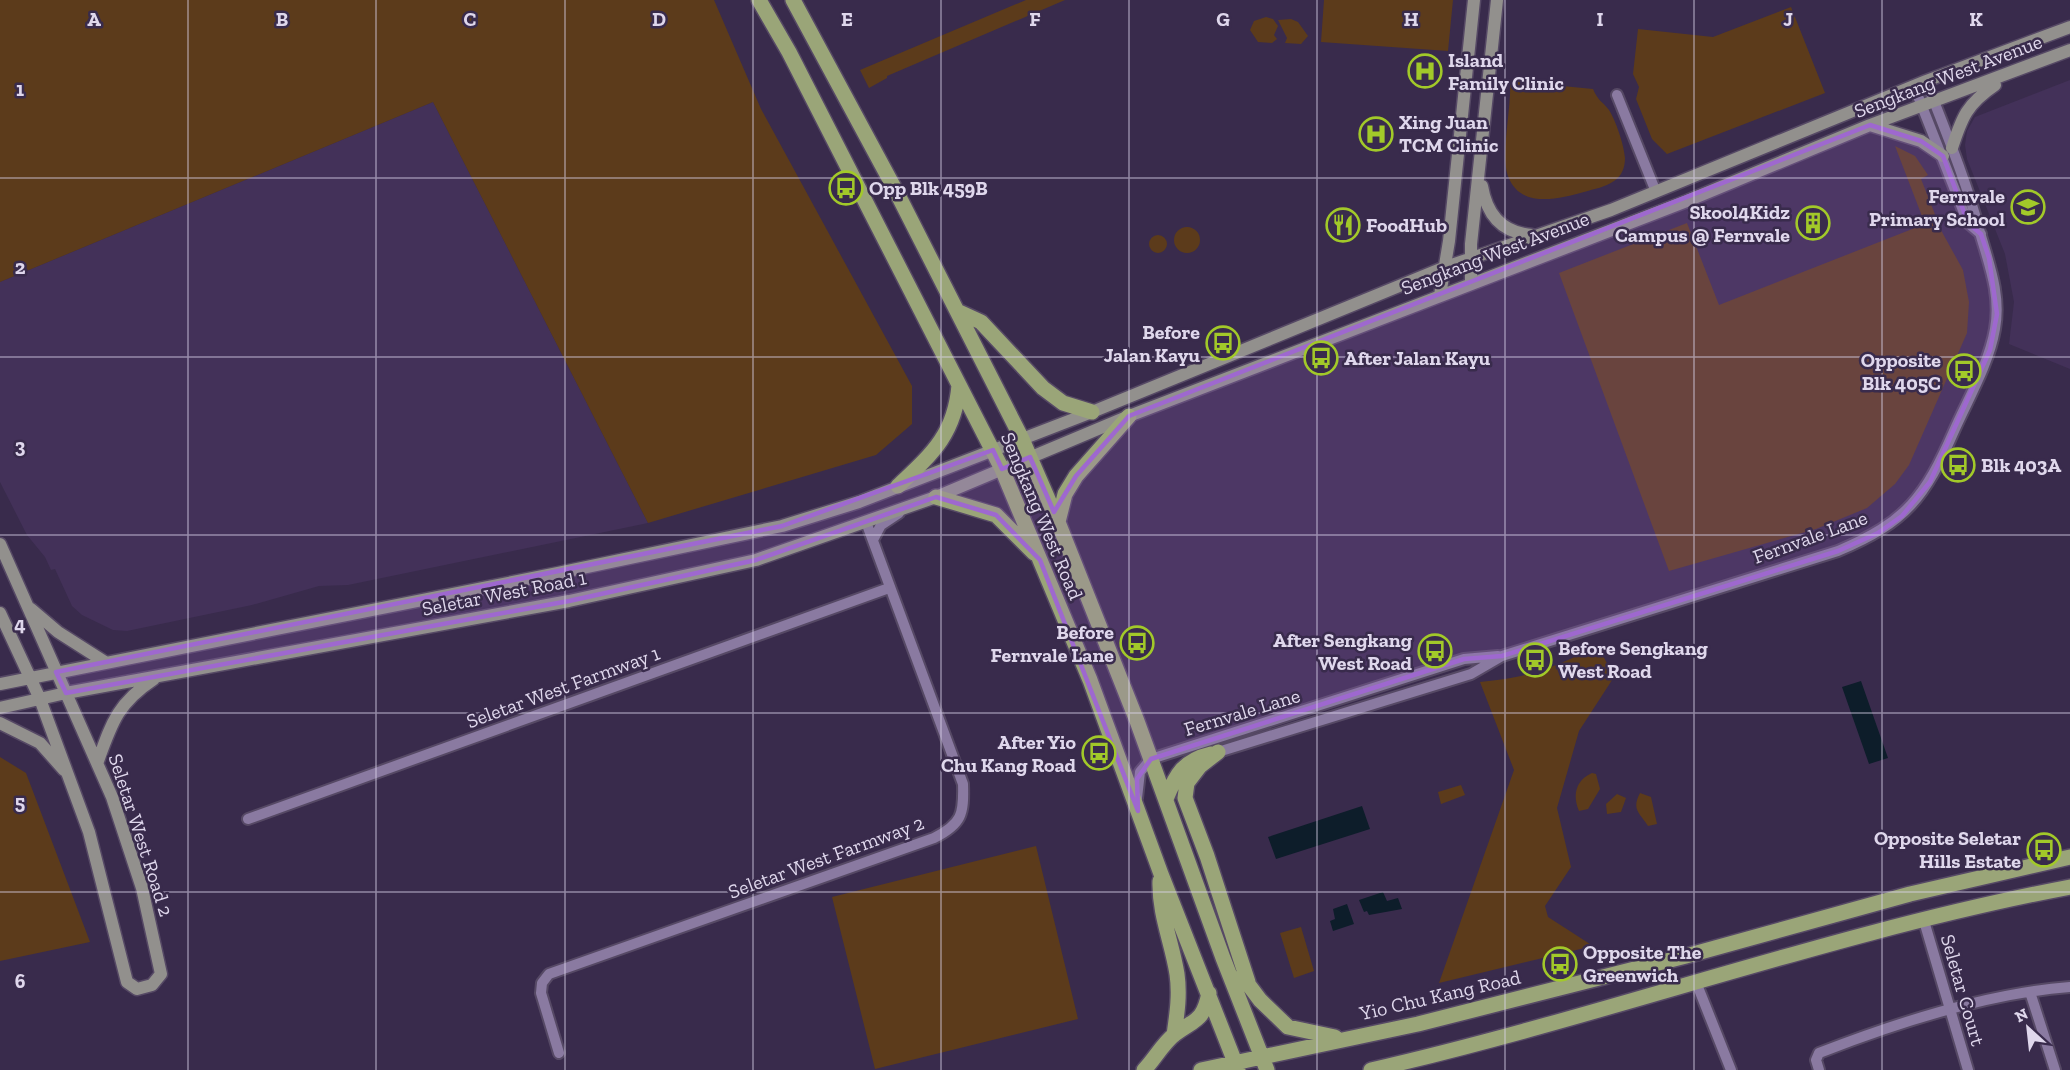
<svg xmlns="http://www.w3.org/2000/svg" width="2070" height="1070" viewBox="0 0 2070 1070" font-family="'Zilla Slab',serif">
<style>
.built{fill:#433159}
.green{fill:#5c3b1b}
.water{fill:#0d1d2a}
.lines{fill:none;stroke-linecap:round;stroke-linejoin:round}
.minor-casing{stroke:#564965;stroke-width:14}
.secondary-casing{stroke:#564965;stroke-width:15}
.primary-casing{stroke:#564965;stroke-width:18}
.minor{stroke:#8a7aa1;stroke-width:10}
.secondary{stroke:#92908d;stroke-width:12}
.primary{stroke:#9aa578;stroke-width:15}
.marked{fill:#9e68cf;fill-opacity:0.2;stroke:#9e68cf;stroke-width:4.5;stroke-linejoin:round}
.grid{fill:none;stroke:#dfd7ec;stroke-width:1.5;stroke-opacity:0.55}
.labels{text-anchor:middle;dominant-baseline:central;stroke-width:5;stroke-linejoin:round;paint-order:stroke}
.poi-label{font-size:20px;font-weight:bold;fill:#dfd7ec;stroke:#392b4c;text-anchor:start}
.street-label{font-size:20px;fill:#dfd7ec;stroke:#392b4c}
.grid-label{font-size:20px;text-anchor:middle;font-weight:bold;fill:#dfd7ec;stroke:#392b4c;stroke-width:5;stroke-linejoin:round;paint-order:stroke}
</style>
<rect width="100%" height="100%" fill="#392b4c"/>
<!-- built -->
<path class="built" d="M 2070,80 L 2070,369 L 2009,344 L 2014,302 L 2005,254 L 1967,159 L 1965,145 L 1967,131 L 1975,117 Z
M 433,102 L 648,523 L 348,585 L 319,586 L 252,605 L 127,631 L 113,630 L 82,615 L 72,606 L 55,569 L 51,570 L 45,557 L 27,535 L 0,482 L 0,282 Z"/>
<!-- green -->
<path class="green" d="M 0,0 L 714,0 L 761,109 L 912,386 L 912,424 L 876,455 L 648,523 L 433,102 L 0,282 Z
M 1026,0 L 1065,0 L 887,76 L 887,78 L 869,88 L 860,70 Z
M 1324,0 L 1453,0 L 1448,51 L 1321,42 Z
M 1791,7 L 1825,93 L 1667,154 L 1652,139 L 1636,99 L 1639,87 L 1633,74 L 1638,29 L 1713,37 Z
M 1266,17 L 1273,19 L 1278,26 L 1274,35 L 1277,39 L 1272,43 L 1258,42 L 1250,30 L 1254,21 Z
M 1291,19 L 1298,22 L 1308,36 L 1301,44 L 1285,43 L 1287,38 L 1278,20 Z
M 1510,81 L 1593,89 C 1598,101 1602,101 1609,110 C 1616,121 1624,145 1625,158 C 1625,167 1622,176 1614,181 C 1606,187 1594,189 1584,192 C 1558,199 1520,209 1508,176 C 1500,156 1512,106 1510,81 Z
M 1895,146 L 1915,156 L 1928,175 L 1921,179 L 1942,232 L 1963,270 L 1969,302 L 1967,333 L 1909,465 L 1895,484 L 1867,508 L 1816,529 L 1669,571 L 1559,273 L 1687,223 L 1719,305 L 1925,224 Z
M1174 240a13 13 0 1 1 26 0a13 13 0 1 1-26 0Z
M1149 244a9 9 0 1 1 18 0a9 9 0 1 1-18 0Z
M 1598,646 L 1614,677 L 1579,731 L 1557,808 L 1571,867 L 1545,906 L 1548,917 L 1593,946 L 1439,983 L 1514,770 L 1480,682 C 1531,677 1553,668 1598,646 Z
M 0,757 L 26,773 L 90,942 L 0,961 Z
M 1592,773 L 1596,774 L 1600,789 L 1588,809 L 1579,811 C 1572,795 1576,780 1592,773 Z
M 1461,785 L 1465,795 L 1441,804 L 1438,792 Z
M 1640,793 L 1651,797 L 1657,824 L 1648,826 C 1640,813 1631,810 1640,793 Z
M 1617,794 L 1626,798 L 1621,812 L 1607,814 L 1606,804 Z
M 1036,846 L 1078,1019 L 875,1069 L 832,897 Z
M 1301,927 L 1314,971 L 1294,978 L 1280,933 Z"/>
<!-- water -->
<path class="water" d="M 1861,681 L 1888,758 L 1869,764 L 1842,687 Z
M 1362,806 L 1370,829 L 1276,859 L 1268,837 Z
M 1383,892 L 1387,901 L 1398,898 L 1402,909 L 1369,915 L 1367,911 L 1364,912 L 1359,900 Z
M 1347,904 L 1354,924 L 1333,931 L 1330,921 L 1335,919 L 1333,909 Z"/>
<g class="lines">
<!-- minor casing -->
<g class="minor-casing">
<path id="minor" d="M 1914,86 L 1968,223 L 1981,234
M 1617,95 L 1656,192
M 873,540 L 881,525 L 899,513
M 1218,752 L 1471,674 L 1502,656 L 1838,551 C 1907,522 1925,497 1954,431 C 1968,399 1989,364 1995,329 C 2001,296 1990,267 1981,236 C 1967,183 1946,132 1926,81
M 1137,798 L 1140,772 L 1151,759 L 1464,659 L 1498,656
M 248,819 L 889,588
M 1924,921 L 1968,1070
M 1696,982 L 1731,1070
M 2030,992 L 2055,1070
M 559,1053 L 541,993 L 542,983 L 549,974 L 934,838 C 962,824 964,814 963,784 L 866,522
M 1819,1070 L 1816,1060 L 1819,1053 C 1896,1023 1988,993 2070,987"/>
</g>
<!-- secondary casing -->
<g class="secondary-casing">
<path id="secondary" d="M 1870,125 L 1921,141 L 1943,156
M 1952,148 C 1962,117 1967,104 1995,85
M 1482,186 C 1487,216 1503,233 1532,235
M 1471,283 L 1471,244 L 1497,0
M 1440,295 L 1449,241 L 1474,0
M 0,544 L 112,797 L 142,888 L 161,974 L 152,985 L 137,989 L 127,982 L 89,832 L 40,699 L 0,613
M 31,609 L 58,632 L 105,662
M 0,684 L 558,573 L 782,526 L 859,502 L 1092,412 L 1443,268 L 1611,210 L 1926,81 L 2070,27
M 0,708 L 66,693 L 569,601 L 756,560 L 936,497 L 1129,416 L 1687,201 L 1870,125 L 2070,50
M 0,723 L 40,743 L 64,770
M 98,761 C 112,722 118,703 154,679"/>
</g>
<!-- primary casing -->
<g class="primary-casing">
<path id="primary" d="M 759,0 L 789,52 L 1002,469 L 1090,680 L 1161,874 L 1238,1070
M 793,0 L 897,193 L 1022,439 L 1058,522 L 1137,721 L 1223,958 L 1267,1070
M 957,311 L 981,322 L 1043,388 L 1063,403 L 1092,412
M 898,486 C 932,454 955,434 959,385
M 936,497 L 996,515 L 1034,553
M 1058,522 L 1065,494 L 1076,476 L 1129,416
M 1218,752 L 1200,766 L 1187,783 L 1185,798 L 1207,856 L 1248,982
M 1166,799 C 1176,774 1184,760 1211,754
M 1160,881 C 1159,914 1172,942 1177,974 C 1180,995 1177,1014 1174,1035
M 1242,976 L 1260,1000 L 1288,1027 L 1335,1037
M 1144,1070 C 1154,1060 1163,1043 1175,1034 C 1195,1019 1203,1022 1209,993
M 1201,1070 L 1418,1024 L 1686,956 L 1910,894 L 2070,857
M 1371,1070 C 1606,1016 1833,932 2070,887"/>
</g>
<!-- minor -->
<use href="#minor" class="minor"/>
<!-- secondary -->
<use href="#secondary" class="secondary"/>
<!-- primary -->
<use href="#primary" class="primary"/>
</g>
<!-- marked area -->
<path class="marked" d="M 1870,125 L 1921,141 L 1943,156 L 1968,223 L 1981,234 L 1989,258 L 1997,314 L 1990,350 L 1930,482 L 1902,516 L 1878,533 L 1838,551 L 1502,656 L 1464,659 L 1151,759 L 1137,779 L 1138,811 L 1040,560 L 996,515 L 936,497 L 756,560 L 569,601 L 66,693 L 56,672 L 782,526 L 993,450 L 1002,469 L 1030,457 L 1054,512 L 1076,476 L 1129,416 Z"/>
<!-- grid -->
<path class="grid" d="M 188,0 L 188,1070M 376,0 L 376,1070M 565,0 L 565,1070M 753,0 L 753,1070M 941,0 L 941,1070M 1129,0 L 1129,1070M 1317,0 L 1317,1070M 1505,0 L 1505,1070M 1694,0 L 1694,1070M 1882,0 L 1882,1070M 0,178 L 2070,178M 0,357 L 2070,357M 0,535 L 2070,535M 0,713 L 2070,713M 0,892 L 2070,892"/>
<!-- icons -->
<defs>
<g id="hospital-ring" transform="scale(1.725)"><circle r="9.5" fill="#392b4c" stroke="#a2c929" stroke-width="1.5"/><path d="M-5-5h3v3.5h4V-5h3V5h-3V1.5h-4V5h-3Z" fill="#a2c929"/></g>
<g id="bus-ring" transform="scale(1.725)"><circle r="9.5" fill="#392b4c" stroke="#a2c929" stroke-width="1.5"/><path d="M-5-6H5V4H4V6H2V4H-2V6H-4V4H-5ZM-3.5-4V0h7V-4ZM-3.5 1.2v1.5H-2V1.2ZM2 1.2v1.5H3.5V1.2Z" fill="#a2c929"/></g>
<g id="school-ring" transform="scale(1.725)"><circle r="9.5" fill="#392b4c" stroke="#a2c929" stroke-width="1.5"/><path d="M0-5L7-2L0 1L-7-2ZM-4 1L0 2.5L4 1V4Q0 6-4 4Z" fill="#a2c929"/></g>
<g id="building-ring" transform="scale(1.725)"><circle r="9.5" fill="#392b4c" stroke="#a2c929" stroke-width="1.5"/><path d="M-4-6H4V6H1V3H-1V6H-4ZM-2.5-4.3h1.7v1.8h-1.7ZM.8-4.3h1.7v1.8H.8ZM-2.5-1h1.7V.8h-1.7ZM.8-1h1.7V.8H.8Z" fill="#a2c929"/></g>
<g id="restaurant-ring" transform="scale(1.725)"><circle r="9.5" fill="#392b4c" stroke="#a2c929" stroke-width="1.5"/><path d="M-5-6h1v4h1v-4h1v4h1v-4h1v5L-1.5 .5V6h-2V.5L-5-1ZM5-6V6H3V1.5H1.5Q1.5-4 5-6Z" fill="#a2c929"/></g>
</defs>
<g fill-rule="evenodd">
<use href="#hospital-ring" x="1425" y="71"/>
<use href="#hospital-ring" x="1376" y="134"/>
<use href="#bus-ring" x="846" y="188"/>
<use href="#school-ring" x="2028" y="207"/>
<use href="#building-ring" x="1813" y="223"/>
<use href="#restaurant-ring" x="1343" y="225"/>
<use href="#bus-ring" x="1223" y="343"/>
<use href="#bus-ring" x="1321" y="358"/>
<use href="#bus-ring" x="1964" y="371"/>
<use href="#bus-ring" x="1958" y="465"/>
<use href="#bus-ring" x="1137" y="643"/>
<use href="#bus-ring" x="1435" y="651"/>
<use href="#bus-ring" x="1535" y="660"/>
<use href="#bus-ring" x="1099" y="753"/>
<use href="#bus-ring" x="2044" y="850"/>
<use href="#bus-ring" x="1560" y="964"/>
</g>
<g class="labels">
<!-- poi labels -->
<g class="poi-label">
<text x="1448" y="60">Island<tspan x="1448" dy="23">Family Clinic</tspan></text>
<text x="1399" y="122">Xing Juan<tspan x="1399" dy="23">TCM Clinic</tspan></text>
<text x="869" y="188">Opp Blk 459B</text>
<text x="2005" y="196" text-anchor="end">Fernvale<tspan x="2005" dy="23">Primary School</tspan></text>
<text x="1790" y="212" text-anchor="end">Skool4Kidz<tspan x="1790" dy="23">Campus @ Fernvale</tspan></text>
<text x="1366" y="225">FoodHub</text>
<text x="1200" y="332" text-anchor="end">Before<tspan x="1200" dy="23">Jalan Kayu</tspan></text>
<text x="1344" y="358">After Jalan Kayu</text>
<text x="1941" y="360" text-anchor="end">Opposite<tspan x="1941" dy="23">Blk 405C</tspan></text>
<text x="1981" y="465">Blk 403A</text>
<text x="1114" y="632" text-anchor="end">Before<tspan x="1114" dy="23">Fernvale Lane</tspan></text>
<text x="1412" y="640" text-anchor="end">After Sengkang<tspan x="1412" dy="23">West Road</tspan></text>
<text x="1558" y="648">Before Sengkang<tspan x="1558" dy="23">West Road</tspan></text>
<text x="1076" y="742" text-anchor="end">After Yio<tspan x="1076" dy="23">Chu Kang Road</tspan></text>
<text x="2021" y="838" text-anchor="end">Opposite Seletar<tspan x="2021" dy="23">Hills Estate</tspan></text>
<text x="1583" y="952">Opposite The<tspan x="1583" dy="23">Greenwich</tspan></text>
</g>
<!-- street labels -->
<g class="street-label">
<text transform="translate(1948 76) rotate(-21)">Sengkang West Avenue</text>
<text transform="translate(1495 253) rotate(-21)">Sengkang West Avenue</text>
<text transform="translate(1042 516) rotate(67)">Sengkang West Road</text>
<text transform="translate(1810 537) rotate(-20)">Fernvale Lane</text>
<text transform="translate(504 593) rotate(-11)">Seletar West Road 1</text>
<text transform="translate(563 687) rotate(-20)">Seletar West Farmway 1</text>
<text transform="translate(1242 712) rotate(-17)">Fernvale Lane</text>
<text transform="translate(141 835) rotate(72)">Seletar West Road 2</text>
<text transform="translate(826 857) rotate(-20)">Seletar West Farmway 2</text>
<text transform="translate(1963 990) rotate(74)">Seletar Court</text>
<text transform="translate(1440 995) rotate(-13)">Yio Chu Kang Road</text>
</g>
</g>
<g class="grid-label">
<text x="94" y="26">A</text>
<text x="282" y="26">B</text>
<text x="470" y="26">C</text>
<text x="659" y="26">D</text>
<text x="847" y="26">E</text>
<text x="1035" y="26">F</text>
<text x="1223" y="26">G</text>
<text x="1411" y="26">H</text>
<text x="1600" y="26">I</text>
<text x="1788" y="26">J</text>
<text x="1976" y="26">K</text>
<text x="20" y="96">1</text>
<text x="20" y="274">2</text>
<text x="20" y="453">3</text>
<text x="20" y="631">4</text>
<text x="20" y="809">5</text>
<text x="20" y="988">6</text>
</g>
<!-- north arrow -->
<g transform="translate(2028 1028) rotate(333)" stroke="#392b4c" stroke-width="4.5" paint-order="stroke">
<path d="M0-4.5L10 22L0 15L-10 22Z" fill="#dfd7ec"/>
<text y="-9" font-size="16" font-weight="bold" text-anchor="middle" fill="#dfd7ec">N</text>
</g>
</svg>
